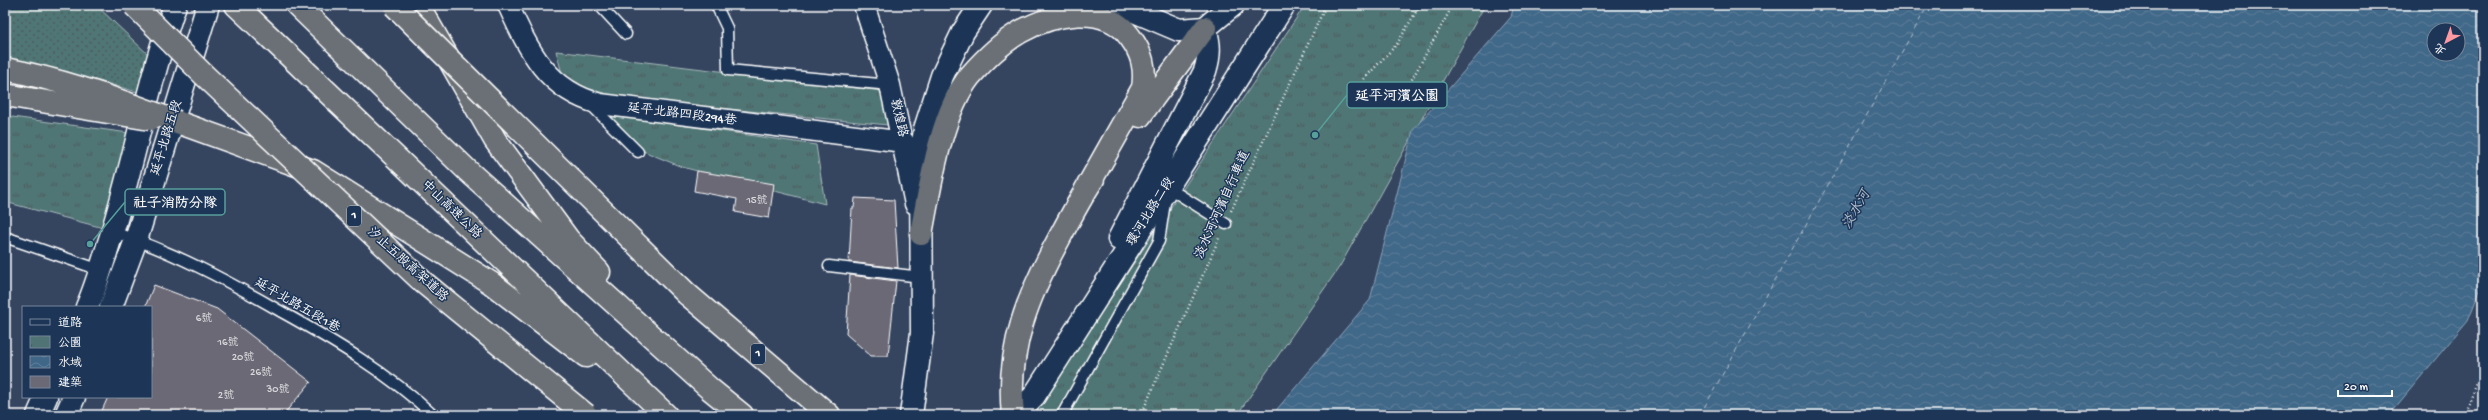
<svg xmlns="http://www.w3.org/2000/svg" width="2488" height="420" viewBox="0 0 2488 420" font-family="'Gochi Hand','LXGW WenKai TC',sans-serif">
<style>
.grass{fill:url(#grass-dots);stroke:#a8baba}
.park{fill:url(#park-tufts);stroke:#a8baba}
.water{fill:url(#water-waves);stroke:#8ca4b8;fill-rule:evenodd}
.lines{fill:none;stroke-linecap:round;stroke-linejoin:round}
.ferry{stroke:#b3c2cf;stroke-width:1;stroke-dasharray:5 4;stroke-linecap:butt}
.building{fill:#6c6976;stroke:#fff}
.service-casing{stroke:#fff;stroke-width:13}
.minor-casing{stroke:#fff;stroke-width:23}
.tertiary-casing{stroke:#fff;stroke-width:25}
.secondary-casing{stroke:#fff;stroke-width:25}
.motorway-casing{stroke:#fff;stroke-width:25}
.path{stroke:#fff;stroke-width:2.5;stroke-dasharray:1 3;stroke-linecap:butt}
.service{stroke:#1d3557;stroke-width:10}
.minor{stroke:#1d3557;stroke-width:20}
.tertiary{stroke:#1d3557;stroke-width:22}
.secondary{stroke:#1d3557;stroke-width:22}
.motorway{stroke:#6b6f75;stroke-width:22}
.motorway-bridge-casing{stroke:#fff;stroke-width:25;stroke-linecap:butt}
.motorway-bridge{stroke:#6b6f75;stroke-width:22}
.labels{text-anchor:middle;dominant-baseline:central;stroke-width:3;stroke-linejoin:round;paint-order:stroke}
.number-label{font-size:11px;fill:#dadadd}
.shield{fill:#1d3557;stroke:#bbc2cd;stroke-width:1}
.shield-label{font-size:12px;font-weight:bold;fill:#fff}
.street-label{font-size:13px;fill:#fff;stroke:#1d3557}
.water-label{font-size:14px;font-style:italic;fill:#b3c2cf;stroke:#1d3557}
.leader{fill:none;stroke:#579f9a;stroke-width:1.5}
.callout-dot{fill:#579f9a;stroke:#1d3557;stroke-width:1.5}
.callout{fill:#1d3557;stroke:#579f9a;stroke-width:1.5}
.callout-label{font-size:14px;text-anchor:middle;font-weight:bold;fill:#fff}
</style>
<defs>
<pattern id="grass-dots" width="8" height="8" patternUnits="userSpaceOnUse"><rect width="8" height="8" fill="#507475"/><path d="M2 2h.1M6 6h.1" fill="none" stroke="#4e5c5c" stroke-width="1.8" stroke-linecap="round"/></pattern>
<pattern id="park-tufts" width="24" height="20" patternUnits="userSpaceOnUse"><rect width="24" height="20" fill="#507475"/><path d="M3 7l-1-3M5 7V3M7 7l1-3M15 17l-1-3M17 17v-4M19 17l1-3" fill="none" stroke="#4e5c5c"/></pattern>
<pattern id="water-waves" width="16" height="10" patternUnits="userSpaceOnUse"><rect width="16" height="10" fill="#406788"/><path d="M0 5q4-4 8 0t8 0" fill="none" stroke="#5d7e9a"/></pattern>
</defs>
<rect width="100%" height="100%" fill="#354560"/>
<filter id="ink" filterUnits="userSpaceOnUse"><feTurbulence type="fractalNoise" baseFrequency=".025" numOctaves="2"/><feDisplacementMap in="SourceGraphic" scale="8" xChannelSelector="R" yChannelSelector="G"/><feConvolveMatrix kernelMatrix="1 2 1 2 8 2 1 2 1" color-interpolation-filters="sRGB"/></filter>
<g filter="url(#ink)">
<!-- grass -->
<path class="grass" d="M 5,5 L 96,5 L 152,58 L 158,98 L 99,81 L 5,60 Z"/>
<!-- park -->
<path class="park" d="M 1305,5 L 1485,5 L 1340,266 L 1237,415 L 1033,415 Z
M 556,51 L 882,91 L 888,125 L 620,98 L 564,81 Z
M 605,114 L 816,145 L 825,204 L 682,167 L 643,151 Z
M 5,116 L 136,134 L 111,230 L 5,202 Z"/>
<!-- water -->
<path class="water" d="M 1514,5 L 2483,5 L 2483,283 L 2468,320 L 2389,415 L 1272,415 L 1370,300 L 1413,130 L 1511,17 ZM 2434,30 L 2458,30 L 2458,54 L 2434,54 Z"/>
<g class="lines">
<!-- ferry -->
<path class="ferry" d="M 1700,415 L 1928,5"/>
</g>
<!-- building -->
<path class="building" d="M 697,171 L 774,184 L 769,218 L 735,212 L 737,199 L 694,191 Z
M 855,198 L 894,200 L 898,268 L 849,262 L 852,208 L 854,208 Z
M 850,275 L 896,281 L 888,356 L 871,356 L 846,334 Z
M 154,285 L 217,309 L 311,382 L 283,415 L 100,415 L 108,397 L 151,397 L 151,307 L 145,307 Z"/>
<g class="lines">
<!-- service casing -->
<g class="service-casing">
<path id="service" d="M 599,5 L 626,34
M 716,5 L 727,28 L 728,70 L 890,85
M 591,105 L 638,152
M 1167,187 L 1226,224
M 113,232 C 172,251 226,280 280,311 C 334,341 388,373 433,415
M 5,237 L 103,271
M 829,266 L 921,277
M 1062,415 L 1159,241 L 1165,202"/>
</g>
<!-- minor casing -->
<g class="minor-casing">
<path id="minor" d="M 508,5 C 529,51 547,90 600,104 L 904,142
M 864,5 L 890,85 L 915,204"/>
</g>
<!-- tertiary casing -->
<g class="tertiary-casing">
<path id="tertiary" d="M 1120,5 L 1179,30 L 1205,28
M 87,307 C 95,289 101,269 107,249 C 133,169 147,85 175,5
M 111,307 L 136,240 L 208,5
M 38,415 L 46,397
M 66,415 L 74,397"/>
</g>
<!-- secondary casing -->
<g class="secondary-casing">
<path id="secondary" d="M 1119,239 L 1205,71 C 1210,55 1210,44 1205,28 L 1233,5
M 911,415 L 922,333 L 921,158 L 925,129 L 942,76 L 963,32 L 981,5
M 1015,415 L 1034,396 L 1284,5"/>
</g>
<!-- motorway casing -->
<g class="motorway-casing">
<path id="motorway" d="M 236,5 L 666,415
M 297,5 L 468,171 L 710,389 L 742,415
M 418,5 L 495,140 L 568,239 L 599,272
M 1140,116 L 1205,28
M 177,122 L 313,171 L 491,283 L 586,356
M 921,234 C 930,188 940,114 970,76 C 984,60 1001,43 1020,32 C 1052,14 1105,2 1130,37 C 1142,53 1146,68 1143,88 L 1085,191
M 687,294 L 829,415
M 1013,415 C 1006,347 1029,294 1061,235 C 1071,216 1081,197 1093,179"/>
</g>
<!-- path -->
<path class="path" d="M 1364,79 L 1397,44 L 1420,5
M 1406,90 L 1453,5
M 1231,211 L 1326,5
M 1141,415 L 1220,236
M 2464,415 L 2483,369
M 2481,415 L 2483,410"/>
<!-- service -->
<use href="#service" class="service"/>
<!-- minor -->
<use href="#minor" class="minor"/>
<!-- tertiary -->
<use href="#tertiary" class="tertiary"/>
<!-- secondary -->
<use href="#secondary" class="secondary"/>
<!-- motorway -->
<use href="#motorway" class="motorway"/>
<!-- motorway-bridge casing -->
<g class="motorway-bridge-casing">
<path id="motorway-bridge" d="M 134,5 L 203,74 L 423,282 L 586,415
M 394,5 L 687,294
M 5,69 C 64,80 121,100 177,122
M 5,95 L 150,119"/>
</g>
<!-- motorway-bridge -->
<use href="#motorway-bridge" class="motorway-bridge"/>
</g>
</g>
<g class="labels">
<!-- number labels -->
<g class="number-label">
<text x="757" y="201">15號</text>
<text x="204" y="319">6號</text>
<text x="228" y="343">16號</text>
<text x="243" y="358">20號</text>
<text x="261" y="373">26號</text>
<text x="278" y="390">30號</text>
<text x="226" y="396">2號</text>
</g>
<!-- shield labels -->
<g class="shield">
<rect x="347" y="206" width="14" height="20" rx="3"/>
<rect x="751" y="344" width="14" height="20" rx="3"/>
</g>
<g class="shield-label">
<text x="354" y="216">1</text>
<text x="758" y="354">1</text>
</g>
<!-- street labels -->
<g class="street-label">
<text transform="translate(682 115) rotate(7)">延平北路四段294巷</text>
<text transform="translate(898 118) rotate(77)">敦煌路</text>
<text transform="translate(167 138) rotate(-73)">延平北路五段</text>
<text transform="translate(1223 205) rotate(-66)">淡水河河濱自行車道</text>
<text transform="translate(451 210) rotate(44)">中山高速公路</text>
<text transform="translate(1151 212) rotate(-58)">環河北路二段</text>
<text transform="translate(407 265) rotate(42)">汐止五股高架道路</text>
<text transform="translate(297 306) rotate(30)">延平北路五段1巷</text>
</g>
<!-- water labels -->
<g class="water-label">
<text transform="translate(1857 210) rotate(-60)">淡水河</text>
</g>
</g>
<!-- callouts -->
<path class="leader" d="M1315 135L1347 95M90 244L125 202"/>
<g class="callout-dot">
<circle cx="1315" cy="135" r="4"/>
<circle cx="90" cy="244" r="4"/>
</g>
<g class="callout">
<rect x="1347" y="82" width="100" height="26" rx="4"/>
<rect x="125" y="189" width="100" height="26" rx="4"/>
</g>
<g class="callout-label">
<text x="1397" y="100">延平河濱公園</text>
<text x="175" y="207">社子消防分隊</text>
</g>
<!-- margin -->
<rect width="2488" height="420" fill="none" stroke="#1d3557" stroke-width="20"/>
<rect x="10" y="10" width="2468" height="400" fill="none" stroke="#fff" stroke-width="1.5" filter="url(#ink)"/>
<!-- legend -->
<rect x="22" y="306" width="130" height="92" fill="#1d3557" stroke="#77869a"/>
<rect x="30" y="319" width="20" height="6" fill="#1d3557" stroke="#77869a"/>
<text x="58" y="326" font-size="12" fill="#ffffff">道路</text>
<rect x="30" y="336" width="20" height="12" fill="url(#park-tufts)" stroke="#77869a"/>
<text x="58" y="346" font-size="12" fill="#ffffff">公園</text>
<rect x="30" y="356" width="20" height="12" fill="url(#water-waves)" stroke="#77869a"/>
<text x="58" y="366" font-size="12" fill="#ffffff">水域</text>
<rect x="30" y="376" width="20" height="12" fill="#6c6976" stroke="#77869a"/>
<text x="58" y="386" font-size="12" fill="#ffffff">建築</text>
<!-- north arrow -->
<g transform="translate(2446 42) rotate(221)"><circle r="19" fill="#1d3557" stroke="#77869a"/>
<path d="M0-3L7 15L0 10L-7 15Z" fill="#ff9aa2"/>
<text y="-6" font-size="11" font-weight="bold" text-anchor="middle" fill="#ffffff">北</text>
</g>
<!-- scale -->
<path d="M2338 390v6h54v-6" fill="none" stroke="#ffffff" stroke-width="2"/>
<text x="2344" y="390" font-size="12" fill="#ffffff" stroke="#1d3557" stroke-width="3" paint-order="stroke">20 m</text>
</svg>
